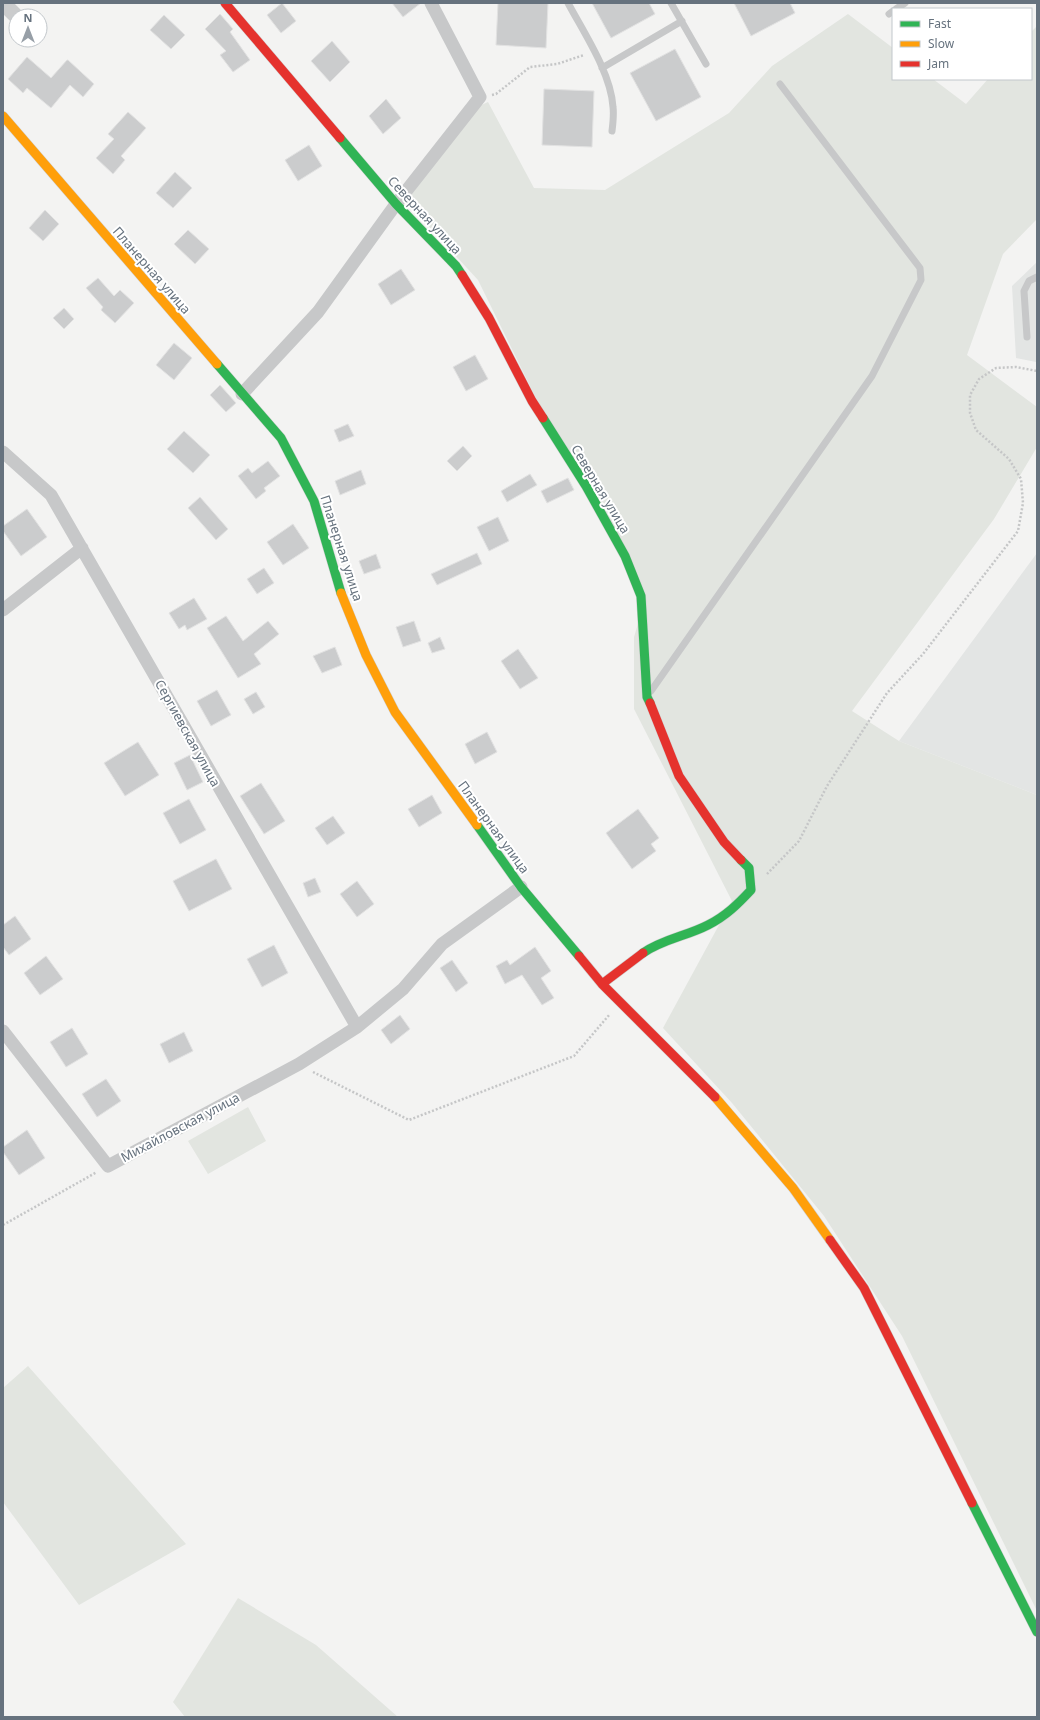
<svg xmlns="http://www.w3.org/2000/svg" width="1040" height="1720" viewBox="0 0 1040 1720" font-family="'Noto Sans',sans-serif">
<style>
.built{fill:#e3e5e4}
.green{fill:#e2e5e0}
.building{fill:#cbcccd;stroke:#e2e2e2}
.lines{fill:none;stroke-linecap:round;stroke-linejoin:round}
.fast-casing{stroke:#cfcfd0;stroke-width:10}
.slow-casing{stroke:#cfcfd0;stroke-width:10}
.jam-casing{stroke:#cfcfd0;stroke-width:10}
.path{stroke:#c5c6c7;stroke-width:2.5;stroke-dasharray:2 2;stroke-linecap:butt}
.lane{stroke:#c7c8c9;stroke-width:7}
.street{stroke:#c7c8c9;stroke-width:13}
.fast{stroke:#30b455;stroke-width:9}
.slow{stroke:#ff9f0a;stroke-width:9}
.jam{stroke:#e5322d;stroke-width:9}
.labels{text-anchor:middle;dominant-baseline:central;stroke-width:4;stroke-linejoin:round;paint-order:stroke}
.street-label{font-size:13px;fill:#66727e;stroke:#fff}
</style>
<rect width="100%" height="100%" fill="#f3f3f2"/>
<!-- built -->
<path class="built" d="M 1037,262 L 1037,362 L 1036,362 L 1016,358 L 1012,286 Z
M 1037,553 L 1037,795 L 899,741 Z"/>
<!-- green -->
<path class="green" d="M 848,14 L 893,48 L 893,79 L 933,79 L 966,104 L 988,79 L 1031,79 L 1031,32 L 1037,26 L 1037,219 L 1003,254 L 967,355 L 1037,407 L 1037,447 L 994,519 L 852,711 L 899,741 L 1037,795 L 1037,1611 L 902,1336 L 824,1216 L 732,1103 L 663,1028 L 732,901 L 634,709 L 634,637 L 646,597 L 534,394 L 478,280 L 406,202 L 475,108 L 488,102 L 534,188 L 605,190 L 729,113 L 772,66 Z
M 248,1107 L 266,1141 L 208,1174 L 188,1141 Z
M 28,1366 L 186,1544 L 79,1605 L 3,1502 L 3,1388 Z
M 238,1598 L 316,1645 L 398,1717 L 185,1717 L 173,1702 Z"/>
<!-- building -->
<path class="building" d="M 3,3 L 14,3 L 23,12 L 20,16 L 16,16 L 16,20 L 13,24 L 3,14 Z
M 282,3 L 296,21 L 281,33 L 267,15 Z
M 392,3 L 421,3 L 403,17 Z
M 498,3 L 548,3 L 546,48 L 496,45 Z
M 592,3 L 649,3 L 655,14 L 611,38 Z
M 734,3 L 790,3 L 795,13 L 751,36 Z
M 220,14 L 233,29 L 230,32 L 250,60 L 233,72 L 220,55 L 226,51 L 205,29 Z
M 164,15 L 185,35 L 171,49 L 150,30 Z
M 332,41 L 350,62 L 330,82 L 311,61 Z
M 675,49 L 701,97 L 656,121 L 630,73 Z
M 27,57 L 51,78 L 67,60 L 68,60 L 94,84 L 83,97 L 70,85 L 51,108 L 27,88 L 23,93 L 8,79 Z
M 544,89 L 594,91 L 592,147 L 542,145 Z
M 386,99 L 401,118 L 383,134 L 369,116 Z
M 128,112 L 146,128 L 121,156 L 125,160 L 113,174 L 96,158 L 114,139 L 108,134 Z
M 309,145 L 322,166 L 298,181 L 285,160 Z
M 175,172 L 192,188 L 173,208 L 156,193 Z
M 45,210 L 59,224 L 43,241 L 29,228 Z
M 188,230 L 209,249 L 195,264 L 174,244 Z
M 401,269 L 415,290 L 391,305 L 378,284 Z
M 98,278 L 114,296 L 120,290 L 134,303 L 115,323 L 101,310 L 103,307 L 86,288 Z
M 64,308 L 74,319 L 64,329 L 53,318 Z
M 174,343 L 192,358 L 174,380 L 156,365 Z
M 475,355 L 488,379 L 466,391 L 453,367 Z
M 220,385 L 236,403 L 226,412 L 210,395 Z
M 348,424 L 354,436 L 339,442 L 334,430 Z
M 184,431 L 210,455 L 193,473 L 167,449 Z
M 463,446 L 472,456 L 457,471 L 447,461 Z
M 268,461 L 280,476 L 264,488 L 266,491 L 256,499 L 238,476 L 248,468 L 252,473 Z
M 361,470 L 366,484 L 340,495 L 335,481 Z
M 530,474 L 537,485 L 507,502 L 501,491 Z
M 568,478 L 574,490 L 547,503 L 541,491 Z
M 200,497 L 228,529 L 216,540 L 188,508 Z
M 27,509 L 47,537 L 21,556 L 3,531 L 3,526 Z
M 498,517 L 509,541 L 489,551 L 477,527 Z
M 293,524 L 309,548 L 283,565 L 267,542 Z
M 477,553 L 482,564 L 437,585 L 431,574 Z
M 376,554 L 381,568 L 364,574 L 359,561 Z
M 264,568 L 274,583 L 257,594 L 247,579 Z
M 194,598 L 207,619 L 187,630 L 185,625 L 179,629 L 169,613 Z
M 226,616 L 243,641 L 268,621 L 279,634 L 254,654 L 261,664 L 238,678 L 207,628 Z
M 414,621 L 421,641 L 403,647 L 396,627 Z
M 440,637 L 445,649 L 432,653 L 428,643 Z
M 335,647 L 342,665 L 322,673 L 313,656 Z
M 518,649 L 538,678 L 520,689 L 501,661 Z
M 217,690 L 231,715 L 211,726 L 197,701 Z
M 256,692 L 265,707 L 253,714 L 244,699 Z
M 487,732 L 497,752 L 475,764 L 465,744 Z
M 138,742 L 159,775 L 125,796 L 104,763 Z
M 190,755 L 203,782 L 187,790 L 174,763 Z
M 261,783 L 285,821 L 264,834 L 240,796 Z
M 432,795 L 442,813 L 419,827 L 408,809 Z
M 189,799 L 206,830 L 180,844 L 163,813 Z
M 638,809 L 659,838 L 651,844 L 656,851 L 632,869 L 606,833 Z
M 333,816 L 345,833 L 327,845 L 315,828 Z
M 216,859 L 232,889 L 189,911 L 173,881 Z
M 315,878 L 321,892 L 308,897 L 303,883 Z
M 357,881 L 374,904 L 357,917 L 340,894 Z
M 15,916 L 31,939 L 9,955 L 3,947 L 3,925 Z
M 274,945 L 288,973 L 262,987 L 247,959 Z
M 535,947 L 551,971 L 541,978 L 554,998 L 542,1005 L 522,975 L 505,984 L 496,966 L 507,960 L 510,965 Z
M 46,956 L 63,979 L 40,995 L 24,973 Z
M 452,960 L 468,983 L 456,992 L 440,968 Z
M 400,1015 L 410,1029 L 391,1044 L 381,1030 Z
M 72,1028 L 88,1054 L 66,1067 L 50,1042 Z
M 184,1032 L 193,1051 L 169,1063 L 160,1044 Z
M 106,1079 L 121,1101 L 97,1117 L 82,1094 Z
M 27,1130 L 45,1158 L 19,1175 L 3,1152 L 3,1147 Z"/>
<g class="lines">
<!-- fast casing -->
<g class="fast-casing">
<path id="fast" d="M 340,138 L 396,204 L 456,266 L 462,275
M 217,364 L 281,438 L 314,501 L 341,593
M 543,418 L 586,486 L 625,556 L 641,596 L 647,697 L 650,703
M 477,825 L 521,887 L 579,956
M 643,953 C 663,939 687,936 708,925 C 726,916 738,904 751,890 L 749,868 L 741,860
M 972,1503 L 1037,1632"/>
</g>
<!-- slow casing -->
<g class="slow-casing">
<path id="slow" d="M 3,116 L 217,364
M 341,593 L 366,655 L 395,712 L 477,825
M 715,1097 L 793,1188 L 830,1240"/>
</g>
<!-- jam casing -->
<g class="jam-casing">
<path id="jam" d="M 225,3 L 340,138
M 462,275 L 489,318 L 532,401 L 543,418
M 650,703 L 679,776 L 724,842 L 741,860
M 579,956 L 602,984 L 715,1097
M 602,984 L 643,953
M 830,1240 L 864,1288 L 972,1503"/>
</g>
<!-- path -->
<path class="path" d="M 492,95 L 496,94 L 530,67 L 557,64 L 584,55
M 767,874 L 799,841 L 827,786 L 887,693 L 923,654 L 1018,531 L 1023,503 L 1021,479 L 1009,459 L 976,430 L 970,413 L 970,395 L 979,379 L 996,368 L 1016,367 L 1037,371
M 313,1072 L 409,1120 L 574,1056 L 610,1014
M 3,1225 L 97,1172"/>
<!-- lane -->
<path class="lane" d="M 568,3 C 584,33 611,73 613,107 C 614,115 613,123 612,131
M 671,3 L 706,64
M 896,9 L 905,3
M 889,14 L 893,11
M 602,68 L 682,21
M 1027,337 L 1024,291 L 1029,281 L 1037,277
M 651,691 L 872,376 L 921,280 L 920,268 L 780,84"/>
<!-- street -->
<path class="street" d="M 242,394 L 318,312 L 396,204 L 480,97 L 431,3
M 3,452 L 51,495 L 357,1027
M 3,610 L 82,548
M 3,1031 L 108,1166 L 299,1064 L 357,1027 L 403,989 L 442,944 L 521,887"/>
<!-- fast -->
<use href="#fast" class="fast"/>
<!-- slow -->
<use href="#slow" class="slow"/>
<!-- jam -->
<use href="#jam" class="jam"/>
</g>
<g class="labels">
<!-- street labels -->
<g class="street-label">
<text transform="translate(425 215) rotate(47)">Северная улица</text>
<text transform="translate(152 270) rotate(49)">Планерная улица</text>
<text transform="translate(601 489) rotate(59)">Северная улица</text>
<text transform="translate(342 548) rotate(72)">Планерная улица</text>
<text transform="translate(188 733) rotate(61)">Сергиевская улица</text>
<text transform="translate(494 827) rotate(54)">Планерная улица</text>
<text transform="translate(180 1127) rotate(-28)">Михайловская улица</text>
</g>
</g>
<!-- border -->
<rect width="1040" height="1720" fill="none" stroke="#66727e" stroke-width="8"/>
<!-- legend -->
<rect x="892" y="8" width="140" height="72" fill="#ffffff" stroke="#c2c7cb"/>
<rect x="900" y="21" width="20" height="6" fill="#30b455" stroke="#c2c7cb"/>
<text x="928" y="28" font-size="12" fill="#66727e">Fast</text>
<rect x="900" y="41" width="20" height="6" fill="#ff9f0a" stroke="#c2c7cb"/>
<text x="928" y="48" font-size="12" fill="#66727e">Slow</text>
<rect x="900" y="61" width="20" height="6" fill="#e5322d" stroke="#c2c7cb"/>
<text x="928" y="68" font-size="12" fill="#66727e">Jam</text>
<!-- north arrow -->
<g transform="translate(28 28)"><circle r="19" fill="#ffffff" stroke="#c2c7cb"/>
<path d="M0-3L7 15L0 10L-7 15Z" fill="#979fa7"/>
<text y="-6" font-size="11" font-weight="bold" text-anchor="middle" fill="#66727e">N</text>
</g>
</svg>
